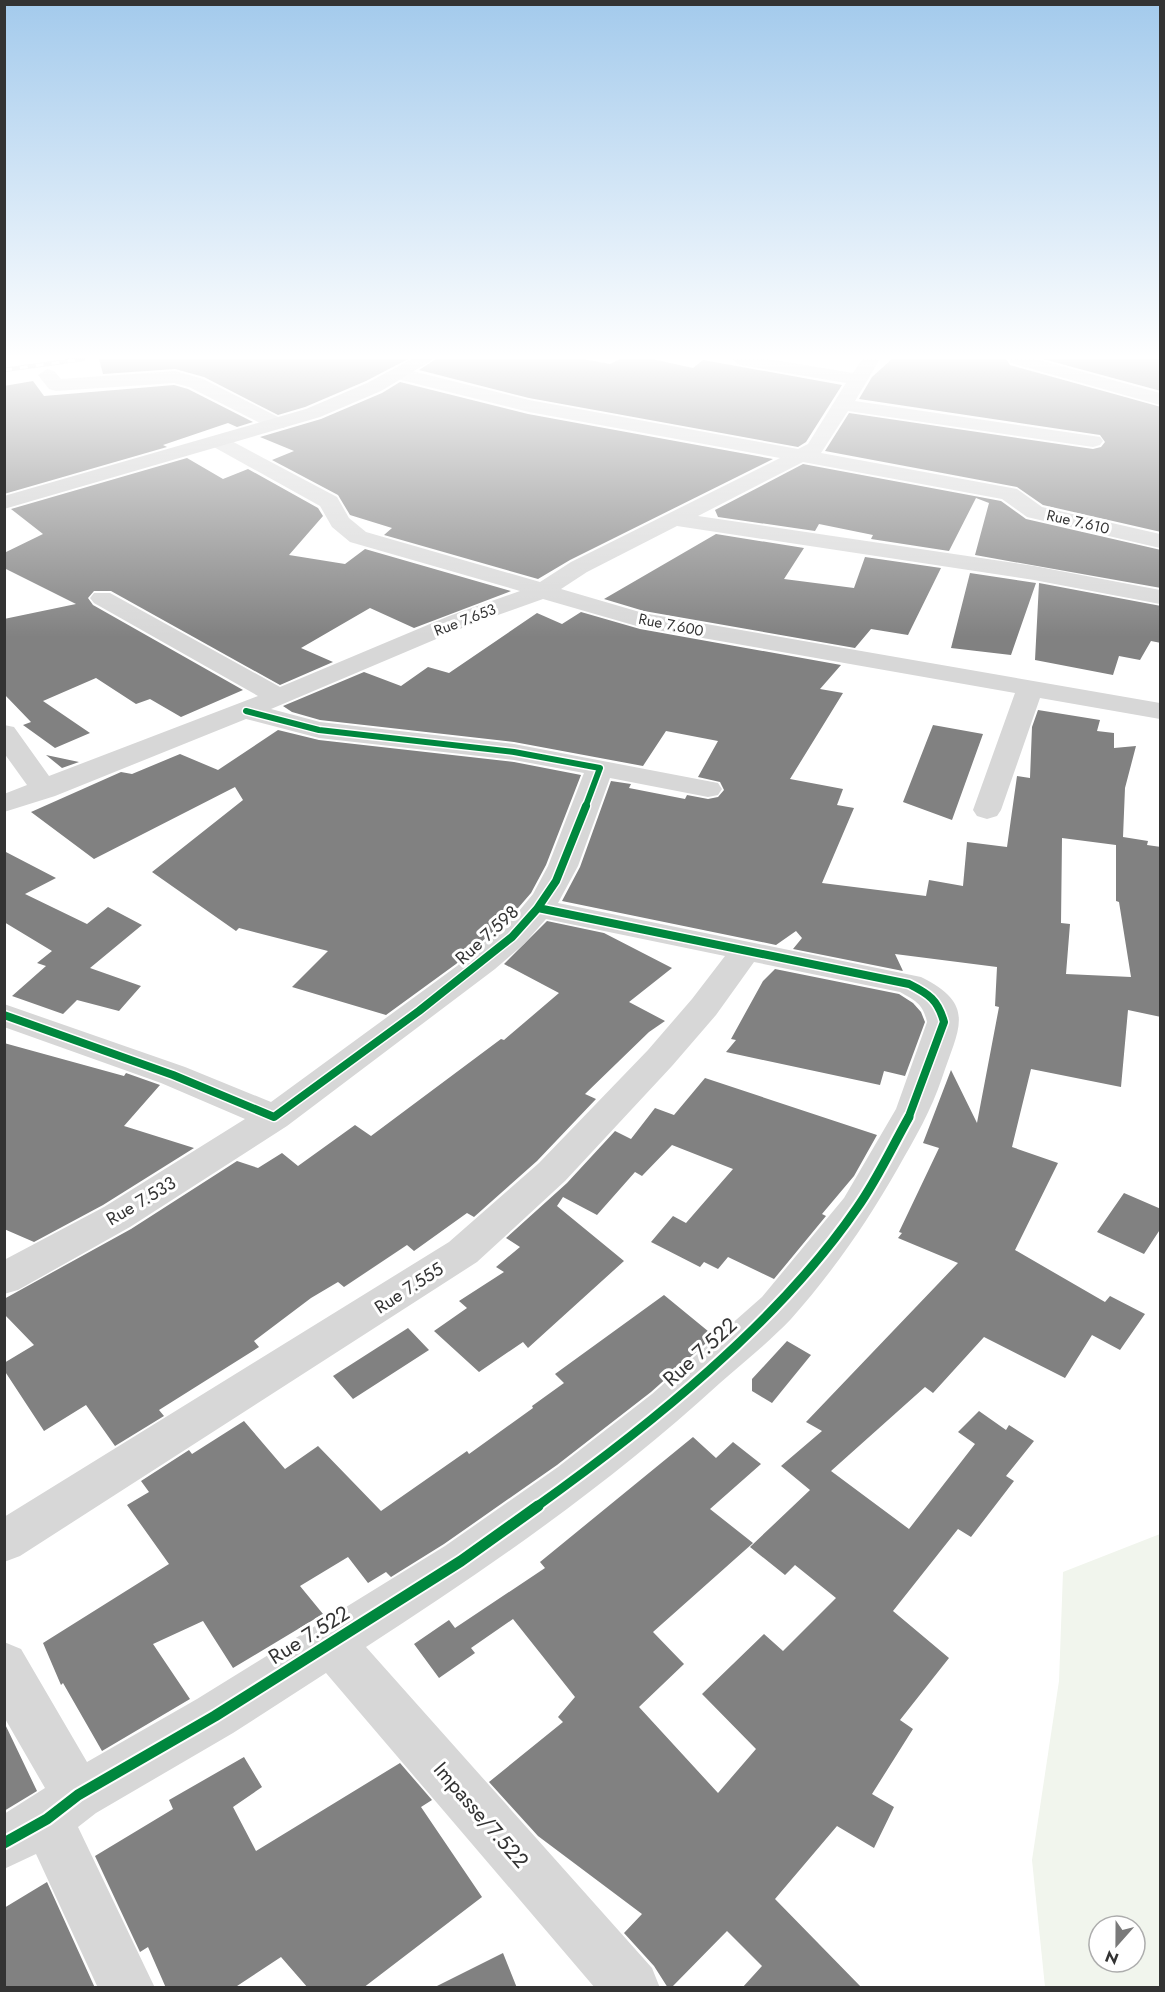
<svg xmlns="http://www.w3.org/2000/svg" width="1165" height="1992" viewBox="0 0 1165 1992" font-family="Jost,sans-serif">
<style>
.green{fill:#f1f5ed;fill-rule:evenodd}
.building{fill:#818181;fill-rule:evenodd}
.lines{fill:none;stroke-linecap:round;stroke-linejoin:round}
.minor{fill:#d7d7d7;fill-rule:evenodd}
.major{fill:#cacaca;fill-rule:evenodd}
.rail-casing{stroke:#bebebe;stroke-width:4.5}
.rail{stroke:#fff;stroke-width:3;stroke-dasharray:8;stroke-linecap:butt}
.cycleway-far3-casing{stroke:#fff;stroke-width:9}
.cycleway-far2-casing{stroke:#fff;stroke-width:11}
.cycleway-far1-casing{stroke:#fff;stroke-width:13}
.cycleway-casing{stroke:#fff;stroke-width:15}
.cycleway-far3{stroke:#00873e;stroke-width:6}
.cycleway-far2{stroke:#00873e;stroke-width:8}
.cycleway-far1{stroke:#00873e;stroke-width:9}
.cycleway{stroke:#00873e;stroke-width:11}
.labels{text-anchor:middle;dominant-baseline:central;stroke-width:6;stroke-linejoin:round;paint-order:stroke}
.far-street-label{font-size:15px;fill:#333;stroke:#fff}
.street-label{font-size:18px;fill:#333;stroke:#fff}
.near-street-label{font-size:21px;fill:#333;stroke:#fff}
</style>
<rect width="100%" height="100%" fill="#fff"/>
<!-- green -->
<path class="green" d="M 1160,1534 L 1160,1987 L 1045,1987 L 1032,1860 L 1059,1681 L 1063,1572 ZM 1099,1926 L 1135,1926 L 1135,1962 L 1099,1962 Z"/>
<!-- building -->
<path class="building" d="M 99,359 L 408,359 L 366,381 L 305,407 L 278,415 L 204,377 L 175,369 L 103,374 Z
M 436,359 L 583,359 L 610,364 L 620,359 L 652,359 L 693,368 L 703,360 L 842,385 L 806,442 L 798,447 L 529,398 L 419,370 Z
M 892,359 L 1006,359 L 1010,365 L 1161,407 L 1161,532 L 1043,505 L 1017,487 L 825,451 L 849,413 L 1093,449 L 1101,447 L 1105,442 L 1100,435 L 859,399 L 872,377 Z
M 1043,359 L 1161,359 L 1161,391 Z
M 33,381 L 44,396 L 174,385 L 188,389 L 253,422 L 237,427 L 228,423 L 163,445 L 167,447 L 4,494 L 4,386 Z
M 400,382 L 528,414 L 773,459 L 570,560 L 538,579 L 384,535 L 392,528 L 350,515 L 338,495 L 272,460 L 294,451 L 260,437 L 321,419 L 382,393 Z
M 187,458 L 223,479 L 248,469 L 318,508 L 323,516 L 289,555 L 345,564 L 365,549 L 511,591 L 414,628 L 370,608 L 301,648 L 333,662 L 280,685 L 111,591 L 94,591 L 88,598 L 93,605 L 243,690 L 181,717 L 150,699 L 136,704 L 96,678 L 43,701 L 90,733 L 55,748 L 23,725 L 31,722 L 4,694 L 4,619 L 76,604 L 4,568 L 4,553 L 43,534 L 11,509 Z
M 803,464 L 1001,501 L 1026,519 L 1161,550 L 1161,588 L 975,555 L 989,503 L 976,498 L 949,551 L 871,539 L 873,535 L 819,524 L 815,531 L 718,517 L 715,510 Z
M 716,534 L 804,548 L 784,579 L 854,588 L 865,557 L 941,568 L 908,635 L 871,629 L 855,648 L 644,611 L 604,599 Z
M 970,573 L 1036,583 L 1011,655 L 951,648 Z
M 1039,583 L 1161,606 L 1161,643 L 1151,641 L 1140,660 L 1119,656 L 1113,675 L 1035,660 Z
M 581,612 L 640,629 L 841,665 L 820,689 L 843,693 L 790,779 L 843,789 L 837,805 L 854,808 L 822,883 L 926,896 L 929,880 L 963,886 L 967,842 L 1007,847 L 1017,776 L 1030,778 L 1032,727 L 1038,710 L 1100,720 L 1097,731 L 1114,733 L 1114,748 L 1136,746 L 1125,788 L 1123,837 L 1148,841 L 1147,845 L 1161,847 L 1161,1017 L 1128,1010 L 1121,1087 L 1031,1069 L 1012,1147 L 1058,1163 L 1015,1250 L 1105,1302 L 1110,1296 L 1145,1314 L 1120,1350 L 1092,1335 L 1065,1378 L 984,1337 L 933,1393 L 925,1387 L 831,1471 L 909,1529 L 975,1444 L 958,1432 L 979,1411 L 1006,1430 L 1009,1425 L 1034,1441 L 1006,1476 L 1014,1481 L 971,1537 L 958,1529 L 893,1611 L 949,1658 L 900,1720 L 913,1729 L 872,1794 L 894,1807 L 874,1848 L 837,1826 L 775,1899 L 862,1988 L 742,1988 L 762,1966 L 727,1931 L 671,1988 L 668,1988 L 654,1966 L 624,1933 L 642,1914 L 538,1836 L 489,1782 L 563,1722 L 558,1717 L 575,1697 L 513,1619 L 471,1648 L 475,1653 L 439,1678 L 414,1644 L 449,1620 L 455,1628 L 545,1568 L 540,1562 L 693,1437 L 716,1458 L 733,1442 L 761,1464 L 710,1509 L 753,1543 L 653,1632 L 684,1664 L 639,1707 L 718,1793 L 756,1749 L 702,1694 L 764,1634 L 783,1651 L 836,1598 L 795,1565 L 785,1575 L 750,1547 L 810,1490 L 781,1466 L 822,1431 L 806,1422 L 958,1263 L 898,1238 L 902,1233 L 899,1232 L 939,1148 L 923,1143 L 951,1070 L 977,1123 L 999,1007 L 995,1006 L 997,967 L 895,954 L 903,971 L 793,949 L 802,938 L 796,931 L 776,945 L 562,901 L 580,867 L 611,781 L 631,784 L 629,788 L 685,799 L 687,795 L 708,799 L 718,797 L 724,790 L 720,782 L 698,777 L 718,741 L 666,731 L 643,766 L 514,742 L 320,720 L 292,712 L 283,706 L 364,672 L 401,686 L 428,667 L 449,673 L 537,613 L 562,624 ZM 1062,838 L 1116,845 L 1116,901 L 1119,902 L 1131,977 L 1066,974 L 1070,924 L 1061,923 Z
M 933,725 L 983,734 L 952,820 L 903,802 Z
M 278,730 L 319,740 L 514,762 L 581,775 L 546,865 L 531,893 L 512,915 L 456,964 L 386,1015 L 292,987 L 328,951 L 239,928 L 236,931 L 152,872 L 243,800 L 235,787 L 94,859 L 31,812 L 121,772 L 132,774 L 180,754 L 218,770 Z
M 46,755 L 79,762 L 62,768 Z
M 4,851 L 56,878 L 25,894 L 87,924 L 108,907 L 142,925 L 90,968 L 141,986 L 119,1011 L 77,1000 L 63,1014 L 12,996 L 46,966 L 37,963 L 52,951 L 4,922 Z
M 547,921 L 604,933 L 672,968 L 629,1002 L 665,1021 L 649,1032 L 585,1094 L 596,1099 L 537,1161 L 474,1217 L 467,1213 L 414,1251 L 407,1245 L 344,1287 L 338,1282 L 311,1298 L 254,1341 L 259,1347 L 159,1410 L 164,1416 L 115,1446 L 86,1405 L 44,1431 L 4,1370 L 4,1363 L 34,1345 L 4,1314 L 4,1299 L 131,1229 L 237,1161 L 258,1168 L 282,1153 L 298,1166 L 355,1125 L 371,1136 L 501,1039 L 504,1040 L 559,993 L 504,964 Z
M 775,969 L 899,994 L 913,1003 L 921,1012 L 925,1022 L 905,1076 L 884,1071 L 880,1085 L 726,1052 L 736,1040 L 731,1039 L 763,981 Z
M 4,1043 L 124,1076 L 126,1073 L 160,1085 L 124,1126 L 194,1148 L 103,1205 L 34,1242 L 4,1229 Z
M 705,1078 L 877,1135 L 854,1176 L 822,1214 L 826,1216 L 774,1279 L 728,1257 L 718,1269 L 704,1262 L 700,1267 L 651,1242 L 673,1216 L 686,1223 L 733,1169 L 672,1145 L 642,1176 L 635,1172 L 597,1215 L 563,1197 L 557,1206 L 624,1261 L 528,1348 L 523,1342 L 479,1372 L 434,1331 L 467,1308 L 459,1301 L 504,1272 L 496,1267 L 520,1247 L 506,1238 L 567,1183 L 615,1131 L 631,1139 L 655,1108 L 674,1115 Z
M 1124,1193 L 1161,1209 L 1161,1228 L 1144,1254 L 1097,1232 Z
M 664,1295 L 714,1336 L 651,1392 L 557,1465 L 444,1544 L 391,1577 L 386,1572 L 368,1583 L 348,1557 L 300,1586 L 323,1614 L 233,1668 L 203,1621 L 153,1644 L 190,1699 L 102,1751 L 63,1683 L 61,1685 L 43,1643 L 169,1564 L 127,1505 L 149,1492 L 141,1481 L 189,1450 L 192,1454 L 244,1421 L 285,1469 L 318,1446 L 381,1511 L 467,1451 L 469,1454 L 533,1408 L 532,1406 L 564,1383 L 555,1374 Z
M 408,1328 L 429,1350 L 353,1399 L 333,1376 Z
M 787,1341 L 811,1355 L 772,1403 L 752,1391 L 752,1379 Z
M 4,1722 L 37,1791 L 4,1811 Z
M 244,1757 L 262,1787 L 233,1807 L 256,1851 L 400,1763 L 432,1800 L 421,1807 L 482,1897 L 363,1988 L 308,1988 L 281,1957 L 234,1988 L 166,1988 L 148,1947 L 140,1952 L 95,1856 L 173,1809 L 169,1800 Z
M 47,1882 L 95,1988 L 4,1988 L 4,1908 Z
M 503,1953 L 517,1988 L 433,1988 Z"/>
<g class="lines">
<!-- minor -->
<path class="minor" d="M 731,359 L 769,359 L 853,373 L 862,359 L 880,359 L 855,401 L 1100,437 L 1103,441 L 1100,445 L 1093,447 L 848,411 L 821,453 L 1017,489 L 1042,507 L 1160,534 L 1160,548 L 1027,517 L 1002,499 L 803,462 L 698,516 L 1034,566 L 1160,590 L 1160,604 L 1034,580 L 677,526 L 587,572 L 561,589 L 643,613 L 1160,703 L 1160,719 L 1040,698 L 1001,810 L 997,816 L 987,819 L 977,816 L 973,810 L 1015,693 L 640,627 L 543,599 L 467,626 L 271,709 L 320,722 L 514,744 L 718,783 L 722,789 L 718,795 L 708,797 L 610,778 L 578,866 L 558,903 L 921,977 C 978,1005 958,1029 942,1078 C 931,1111 915,1138 898,1168 C 868,1221 832,1273 791,1319 C 769,1342 744,1362 720,1383 C 611,1483 490,1567 366,1647 L 652,1968 L 660,1988 L 595,1988 L 326,1673 L 233,1733 L 96,1813 L 78,1827 L 155,1988 L 98,1988 L 36,1854 L 4,1869 L 4,1814 L 45,1788 L 4,1717 L 4,1642 L 21,1649 L 87,1762 L 197,1699 L 445,1546 L 558,1467 L 652,1394 L 762,1297 L 844,1198 L 896,1109 L 927,1022 C 923,1004 916,1001 900,992 L 754,962 L 716,1015 L 672,1066 L 565,1181 L 477,1262 L 20,1556 L 4,1562 L 4,1517 L 449,1242 L 539,1163 L 648,1050 L 692,999 L 725,956 L 546,919 L 524,944 L 495,969 L 287,1126 L 130,1227 L 18,1290 L 4,1294 L 4,1260 L 104,1207 L 245,1119 L 161,1083 L 4,1027 L 4,1004 L 185,1067 L 271,1102 L 457,966 L 514,917 L 533,894 L 548,866 L 584,773 L 514,760 L 319,738 L 246,719 L 55,796 L 4,812 L 4,794 L 27,785 L 4,753 L 4,725 L 14,727 L 49,776 L 258,696 L 94,603 L 90,598 L 94,593 L 110,593 L 280,687 L 449,616 L 520,591 L 350,542 L 332,527 L 320,506 L 212,446 L 209,442 L 212,438 L 226,438 L 337,497 L 349,518 L 366,532 L 540,582 L 571,562 L 780,458 L 529,412 L 393,378 L 391,374 L 393,370 L 400,368 L 529,400 L 798,449 L 808,444 L 846,383 L 740,365 Z
M 1008,359 L 1036,359 L 1160,393 L 1160,405 L 1011,363 Z
M 47,369 L 54,371 L 61,379 L 175,371 L 203,379 L 284,420 L 287,424 L 284,428 L 270,428 L 189,387 L 174,383 L 56,391 L 49,389 L 38,375 Z"/>
<!-- major -->
<path class="major" d="M 412,359 L 434,359 L 381,391 L 320,417 L 4,509 L 4,496 L 306,409 L 367,383 Z"/>
<!-- rail casing -->
<g class="rail-casing">
<path id="rail" d="M 4,370 L 83,359"/>
</g>
<!-- rail -->
<use href="#rail" class="rail"/>
<!-- cycleway-far3 casing -->
<g class="cycleway-far3-casing">
<path id="cycleway-far3" d="M 246,711 L 319,730 L 514,752 L 600,768 L 585,808"/>
</g>
<!-- cycleway-far2 casing -->
<g class="cycleway-far2-casing">
<path id="cycleway-far2" d="M 538,908 L 909,984 C 929,994 938,1000 944,1022 L 908,1119
M 4,1015 L 173,1075 L 274,1117 L 419,1011 L 512,937 L 537,909 L 556,881 L 586,806"/>
</g>
<!-- cycleway-far1 casing -->
<g class="cycleway-far1-casing">
<path id="cycleway-far1" d="M 536,1507 C 649,1426 778,1323 857,1208 C 877,1180 892,1147 909,1117"/>
</g>
<!-- cycleway casing -->
<g class="cycleway-casing">
<path id="cycleway" d="M 4,1843 L 47,1819 L 78,1795 L 215,1716 L 461,1561 L 538,1506"/>
</g>
<!-- cycleway-far3 -->
<use href="#cycleway-far3" class="cycleway-far3"/>
<!-- cycleway-far2 -->
<use href="#cycleway-far2" class="cycleway-far2"/>
<!-- cycleway-far1 -->
<use href="#cycleway-far1" class="cycleway-far1"/>
<!-- cycleway -->
<use href="#cycleway" class="cycleway"/>
</g>
<!-- sky -->
<linearGradient id="sky" x2="0" y2="1"><stop stop-color="#a3caec"/><stop offset="0.56" stop-color="#fff"/><stop offset="1" stop-color="#fff" stop-opacity="0"/></linearGradient>
<rect width="1165" height="637" fill="url(#sky)"/>
<g class="labels">
<!-- far-street labels -->
<g class="far-street-label">
<text transform="translate(1078 522) rotate(13)">Rue 7.610</text>
<text transform="translate(465 620) rotate(-21)">Rue 7.653</text>
<text transform="translate(671 625) rotate(11)">Rue 7.600</text>
</g>
<!-- street labels -->
<g class="street-label">
<text transform="translate(487 935) rotate(-42)">Rue 7.598</text>
<text transform="translate(141 1201) rotate(-31)">Rue 7.533</text>
<text transform="translate(409 1288) rotate(-33)">Rue 7.555</text>
</g>
<!-- near-street labels -->
<g class="near-street-label">
<text transform="translate(700 1352) rotate(-42)">Rue 7.522</text>
<text transform="translate(309 1635) rotate(-32)">Rue 7.522</text>
<text transform="translate(481 1815) rotate(49)">Impasse/7.522</text>
</g>
</g>
<!-- border -->
<rect width="1165" height="1992" fill="none" stroke="#333333" stroke-width="12"/>
<!-- north arrow -->
<g transform="translate(1117 1944) rotate(201)"><circle r="28" fill="#ffffff" stroke="#adadad" stroke-width="1.5"/>
<path d="M0-4.5L10 22L0 15L-10 22Z" fill="#7a7a7a"/>
<text y="-9" font-size="16" font-weight="bold" text-anchor="middle" fill="#333333">N</text>
</g>
</svg>
